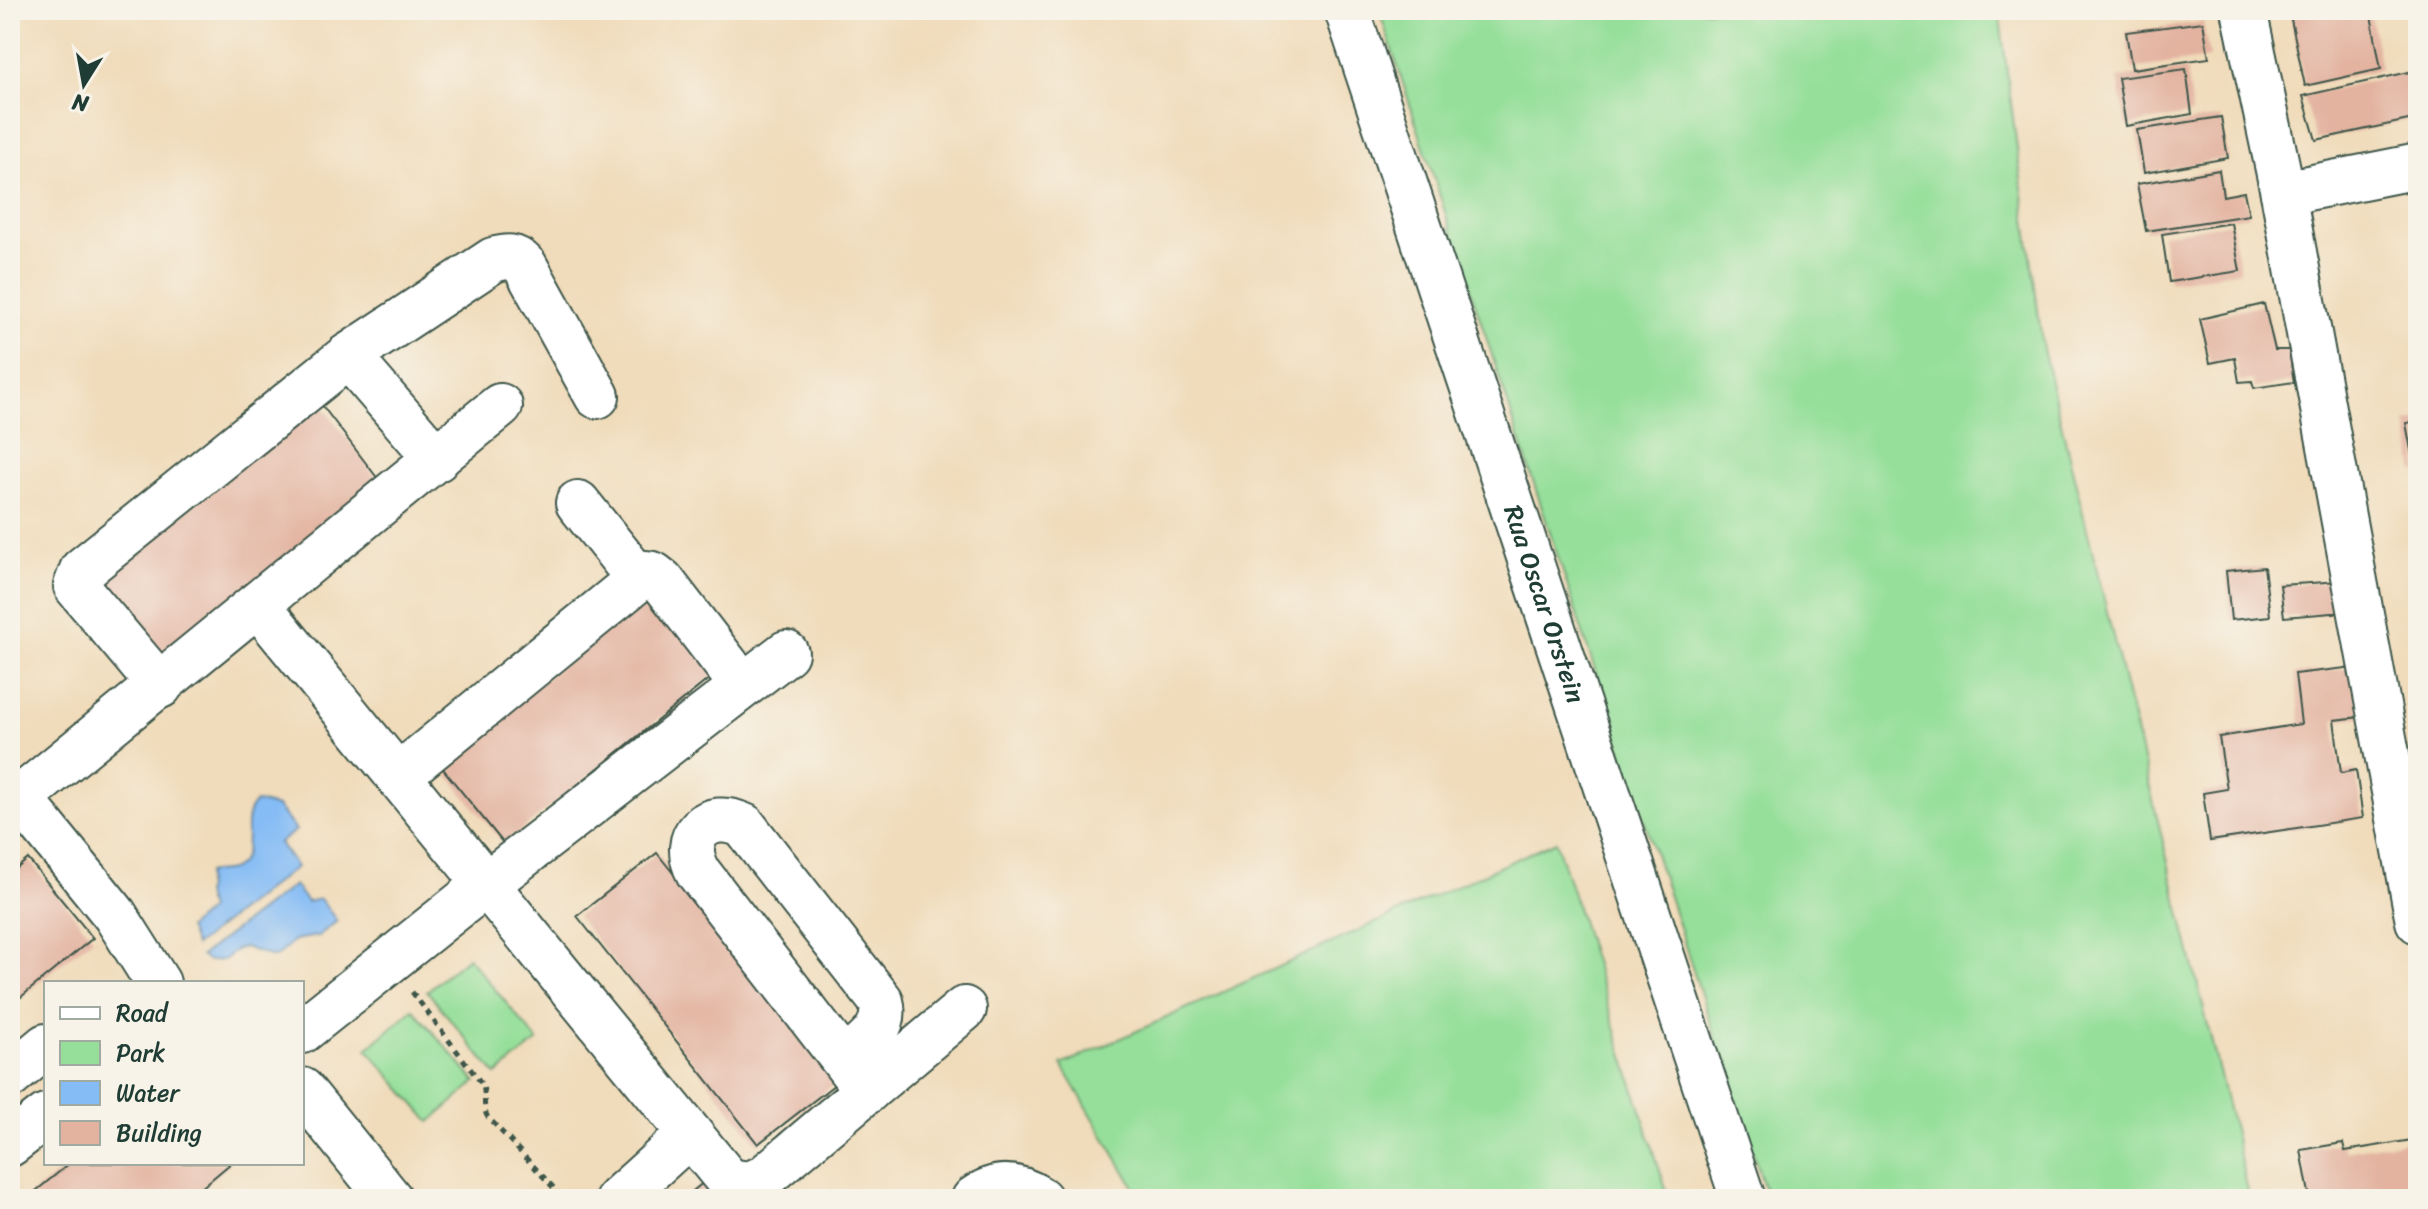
<svg xmlns="http://www.w3.org/2000/svg" width="2428" height="1209" viewBox="0 0 2428 1209" font-family="Sriracha,sans-serif">
<style>
.green{fill:#95df9a;stroke:#5a8e67;stroke-width:2}
.water{fill:#85bcf5;stroke:#527c94;stroke-width:2}
.building{fill:#e3b3a0}
.lines{fill:none;stroke-linecap:round;stroke-linejoin:round}
.minor-casing{stroke:#3e5548;stroke-width:48}
.path{stroke:#3e5548;stroke-width:5;stroke-dasharray:6 6;stroke-linecap:butt}
.minor{stroke:#fff;stroke-width:44}
.labels{text-anchor:middle;dominant-baseline:central;stroke-width:7;stroke-linejoin:round;paint-order:stroke}
.street-label{font-size:26px;fill:#1f3d34;stroke:#f7f3e8}
</style>
<rect width="100%" height="100%" fill="#f7f3e8"/>
<filter id="ink" filterUnits="userSpaceOnUse"><feTurbulence type="fractalNoise" baseFrequency=".0125" numOctaves="2"/><feDisplacementMap in="SourceGraphic" scale="16" xChannelSelector="R" yChannelSelector="G"/><feConvolveMatrix kernelMatrix="1 2 1 2 8 2 1 2 1" color-interpolation-filters="sRGB"/></filter>
<filter id="wash" filterUnits="userSpaceOnUse"><feTurbulence type="fractalNoise" baseFrequency=".006" numOctaves="4" result="noise"/><feDisplacementMap in="SourceGraphic" scale="32" xChannelSelector="R" yChannelSelector="G"/><feGaussianBlur stdDeviation="1.8" result="paint"/><feColorMatrix in="noise" values="0 0 0 0 0 0 0 0 0 0 0 0 0 0 0 0 0 1.4 0 .05"/><feComposite in="paint" operator="in"/></filter>
<g filter="url(#wash)">
<rect width="100%" height="100%" fill="#f0dbba"/>
<!-- green -->
<path class="green" d="M 1379,10 L 1999,10 L 2043,349 L 2250,1199 L 1768,1199 Z
M 1556,841 L 1669,1199 L 1141,1199 L 1062,1065 Z
M 468,957 L 538,1041 L 496,1075 L 427,991 Z
M 413,1009 L 476,1082 L 430,1122 L 367,1049 Z"/>
<!-- water -->
<path class="water" d="M 256,802 L 277,807 L 296,830 L 279,843 L 296,867 L 195,946 L 188,928 L 209,910 L 205,894 L 207,873 C 217,870 228,874 237,866 C 257,850 237,819 256,802 Z
M 294,885 L 307,902 L 320,899 L 337,921 L 318,936 L 294,940 L 277,956 L 272,957 L 244,947 L 237,949 L 223,960 L 209,961 L 201,956 Z"/>
<g id="blocks">
<!-- building -->
<path class="building" d="M 2289,10 L 2370,10 L 2381,69 L 2305,86 Z
M 2203,22 L 2209,58 L 2132,69 L 2126,32 Z
M 2186,69 L 2192,114 L 2126,126 L 2118,78 Z
M 2418,70 L 2418,109 L 2411,111 L 2413,119 L 2316,140 L 2303,96 Z
M 2221,117 L 2228,158 L 2144,173 L 2137,130 Z
M 2219,170 L 2223,196 L 2244,192 L 2249,215 L 2146,231 L 2137,184 Z
M 2231,223 L 2240,271 L 2169,282 L 2162,234 Z
M 2264,304 L 2275,350 L 2289,350 L 2294,382 L 2254,388 L 2252,381 L 2239,382 L 2235,358 L 2210,363 L 2200,319 Z
M 321,404 L 378,479 L 164,658 L 99,579 Z
M 2418,421 L 2418,471 L 2415,472 L 2406,423 Z
M 2264,567 L 2270,616 L 2231,620 L 2226,571 Z
M 2341,581 L 2344,612 L 2284,617 L 2280,585 Z
M 651,595 L 715,674 L 504,844 L 439,764 Z
M 2354,667 L 2360,717 L 2334,720 L 2341,773 L 2356,770 L 2363,818 L 2210,841 L 2203,793 L 2227,789 L 2219,737 L 2301,724 L 2295,674 Z
M 657,853 L 839,1081 L 758,1144 L 577,916 Z
M 28,859 L 93,938 L 10,1006 L 10,874 Z
M 2418,1139 L 2418,1199 L 2310,1199 L 2301,1150 L 2343,1143 L 2345,1151 Z
M 70,1163 L 231,1163 L 188,1199 L 26,1199 Z
M 704,1182 L 717,1199 L 683,1199 Z"/>
</g>
</g>
<g filter="url(#ink)">
<use href="#blocks" fill-opacity="0" stroke="#3e5548" stroke-width="2"/>
<g class="lines">
<!-- minor casing -->
<g class="minor-casing">
<g id="minor">
<path id="s1" d="M 1347,10 L 1743,1199"/>
<path d="M 2244,10 L 2283,193 L 2418,921"/>
<path d="M 2283,193 L 2418,166"/>
<path d="M 348,356 L 493,260 C 507,256 515,255 525,266 L 597,396"/>
<path d="M 578,503 L 638,578"/>
<path d="M 258,605 L 727,1179 C 743,1185 751,1185 766,1176 L 964,1009"/>
<path d="M 160,686 L 76,586 L 82,570 L 348,356 L 437,459"/>
<path d="M 398,776 L 646,573 L 653,574 L 662,581 L 742,685"/>
<path d="M 158,983 L 115,915 L 20,798 L 500,406"/>
<path d="M 302,1031 L 485,885 L 786,653"/>
<path d="M 844,1061 C 863,1045 889,1030 881,1001 L 744,826 C 708,808 679,836 698,872 L 844,1061 L 867,1091"/>
<path d="M 10,1076 L 46,1046"/>
<path d="M 302,1090 L 390,1199"/>
<path d="M 10,1144 L 46,1116"/>
<path d="M 618,1199 L 690,1134"/>
<path d="M 974,1199 C 996,1182 1017,1184 1040,1199"/>
</g>
</g>
<!-- path -->
<path class="path" d="M 412,992 L 482,1084 C 487,1095 482,1106 487,1116 L 564,1199"/>
<!-- minor -->
<use href="#minor" class="minor"/>
</g>
</g>
<g class="labels">
<!-- street labels -->
<g class="street-label">
<text stroke="none"><textPath href="#s1" startOffset="626">Rua Oscar Orstein</textPath></text>
</g>
</g>
<!-- margin -->
<rect width="2428" height="1209" fill="none" stroke="#f7f3e8" stroke-width="40"/>
<!-- legend -->
<rect x="44" y="981" width="260" height="184" fill="#f7f3e8" stroke="#a1aaa0" stroke-width="2"/>
<rect x="60" y="1007" width="40" height="12" fill="#ffffff" stroke="#a1aaa0" stroke-width="2"/>
<text x="116" y="1021" font-size="24" fill="#1f3d34">Road</text>
<rect x="60" y="1041" width="40" height="24" fill="#95df9a" stroke="#a1aaa0" stroke-width="2"/>
<text x="116" y="1061" font-size="24" fill="#1f3d34">Park</text>
<rect x="60" y="1081" width="40" height="24" fill="#85bcf5" stroke="#a1aaa0" stroke-width="2"/>
<text x="116" y="1101" font-size="24" fill="#1f3d34">Water</text>
<rect x="60" y="1121" width="40" height="24" fill="#e3b3a0" stroke="#a1aaa0" stroke-width="2"/>
<text x="116" y="1141" font-size="24" fill="#1f3d34">Building</text>
<!-- north arrow -->
<g transform="translate(84 84) rotate(191)" stroke="#f7f3e8" stroke-width="6" paint-order="stroke">
<path d="M0-6L14 30L0 20L-14 30Z" fill="#1f3d34"/>
<text y="-12" font-size="22" font-weight="bold" text-anchor="middle" fill="#1f3d34">N</text>
</g>
</svg>
